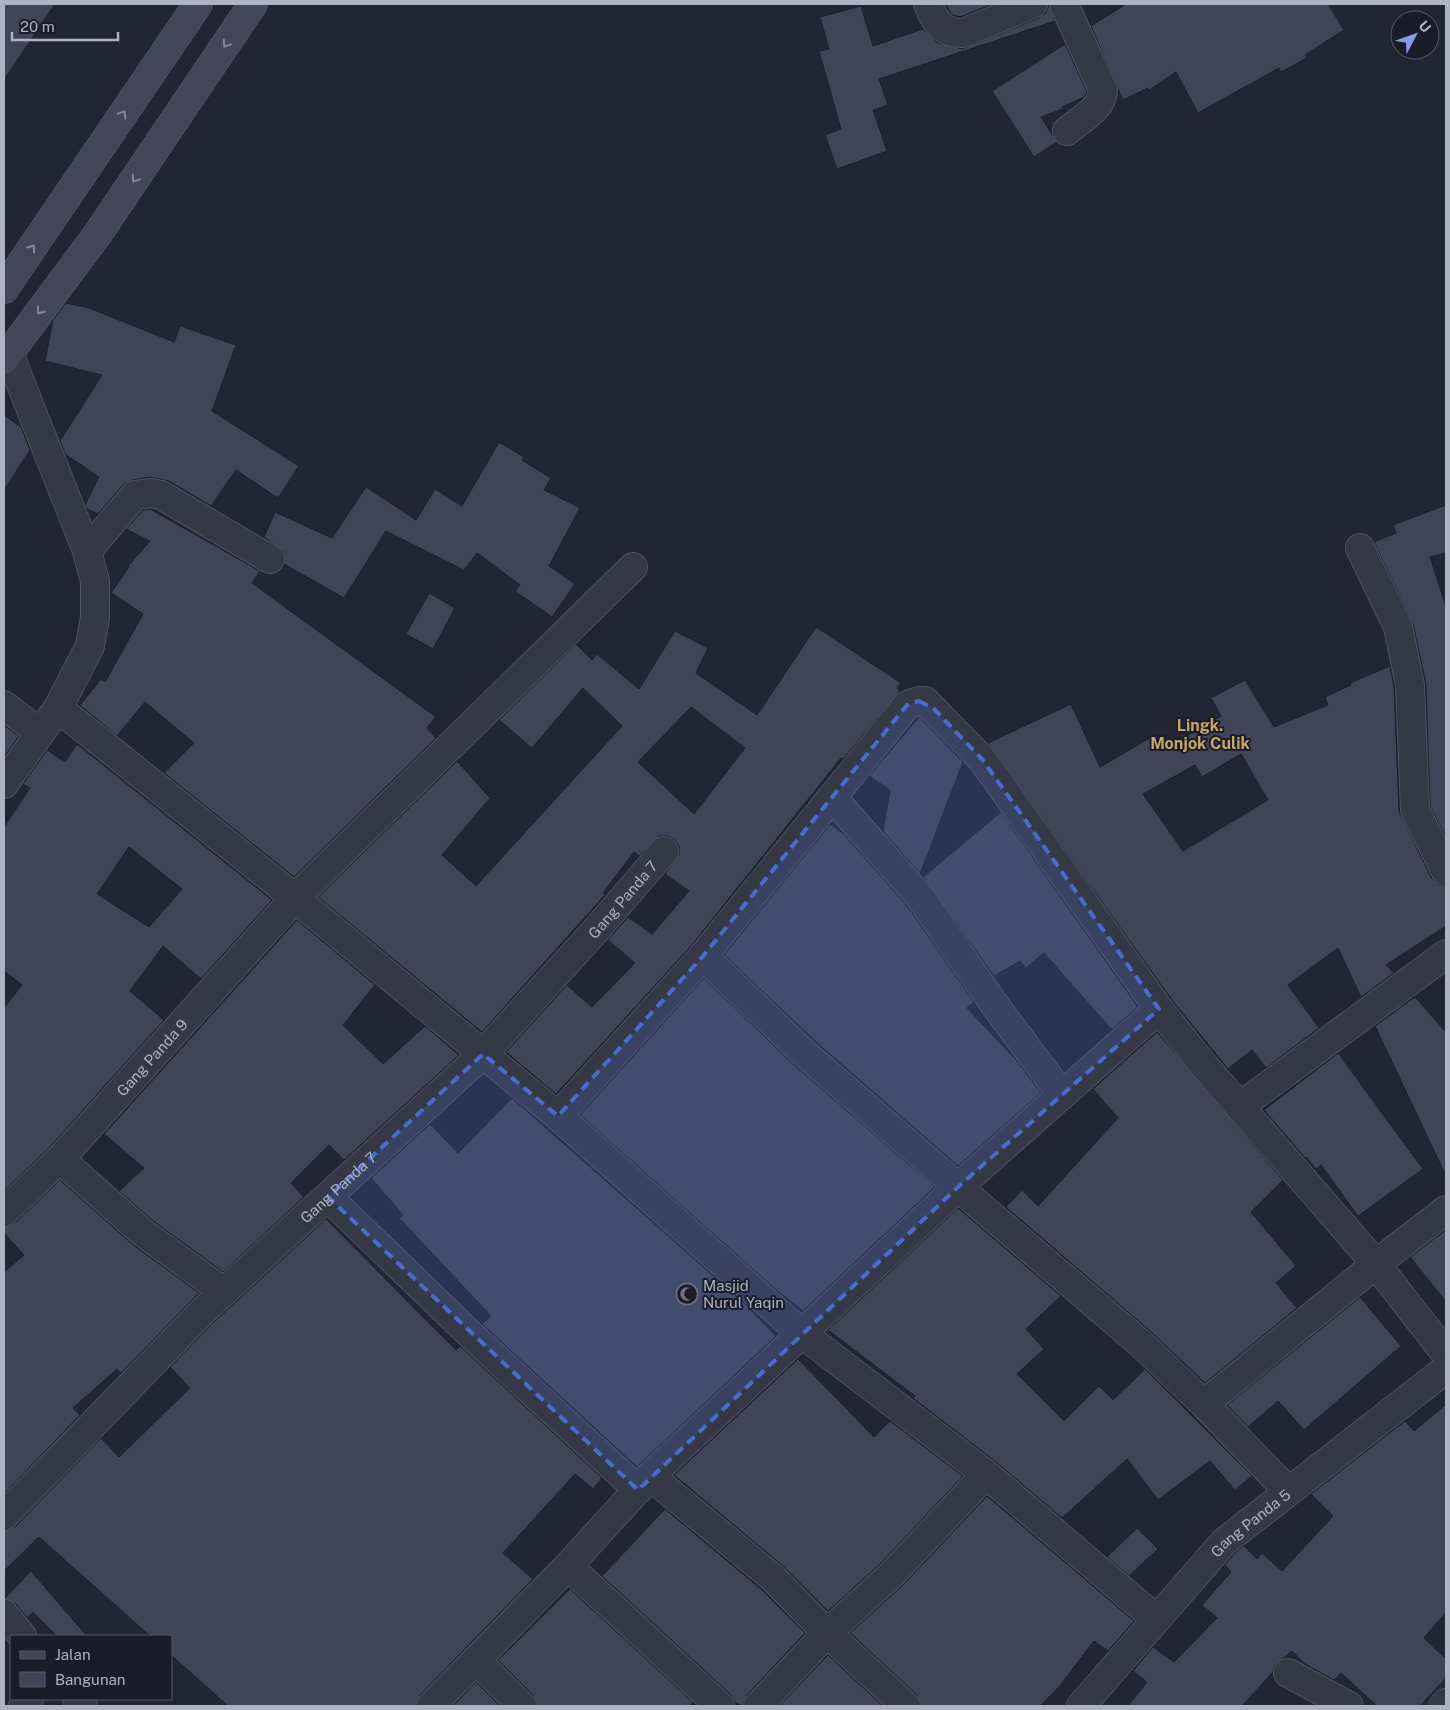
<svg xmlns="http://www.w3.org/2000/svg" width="1450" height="1710" viewBox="0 0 1450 1710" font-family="'Public Sans',sans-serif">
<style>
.building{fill:#404457;stroke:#1c1f2c;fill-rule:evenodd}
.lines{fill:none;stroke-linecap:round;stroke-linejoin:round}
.minor-casing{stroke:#4f5260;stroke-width:30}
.tertiary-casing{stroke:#4f5260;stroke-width:30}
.secondary-casing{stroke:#4f5260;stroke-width:30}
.minor{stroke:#353845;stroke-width:28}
.tertiary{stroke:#353845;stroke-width:28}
.secondary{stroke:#434658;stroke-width:28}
.oneway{stroke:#848798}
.marked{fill:#496cd1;fill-opacity:0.2;stroke:#496cd1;stroke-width:4;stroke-dasharray:10 6;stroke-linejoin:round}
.labels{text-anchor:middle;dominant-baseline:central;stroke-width:4;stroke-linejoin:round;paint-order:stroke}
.street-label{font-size:15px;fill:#afb2c2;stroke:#1a1d29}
.poi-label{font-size:15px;fill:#afb2c2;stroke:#1a1d29;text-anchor:start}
.neighbourhood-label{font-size:16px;font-weight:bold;fill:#c7a664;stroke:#1a1d29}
</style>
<rect width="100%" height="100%" fill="#222534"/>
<!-- building -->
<path class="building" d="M 4,4 L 55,4 L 4,80 Z
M 946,4 L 993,4 L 960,17 L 951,14 Z
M 1049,4 L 1055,21 L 879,79 L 888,105 L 873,110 L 887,151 L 837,169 L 825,135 L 841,129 L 819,51 L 829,49 L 820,17 L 861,6 L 873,46 L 923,29 L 938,43 L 962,49 L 1039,18 L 1046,13 Z
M 1126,4 L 1328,4 L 1344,30 L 1305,55 L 1307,58 L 1281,72 L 1279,68 L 1198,113 L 1176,72 L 1149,90 L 1148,88 L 1123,100 L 1091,26 Z
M 1065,44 L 1087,92 L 1084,97 L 1062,107 L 1063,109 L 1041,117 L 1057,142 L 1034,157 L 992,91 Z
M 66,303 L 89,308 L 174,342 L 180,326 L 236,345 L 212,411 L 299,466 L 278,498 L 236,470 L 211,506 L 169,481 L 149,477 L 133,480 L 124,484 L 98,514 L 87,509 L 85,505 L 99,477 L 65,454 L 60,441 L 102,375 L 45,361 L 53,320 Z
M 4,415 L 21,427 L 30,450 L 4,490 Z
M 499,442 L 524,457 L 522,460 L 551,478 L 544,490 L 580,508 L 549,566 L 575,584 L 552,617 L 515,591 L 520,585 L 477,553 L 464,570 L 386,531 L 344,598 L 284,564 L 283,551 L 264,537 L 275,512 L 332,538 L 366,487 L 416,520 L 435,489 L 462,506 Z
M 1446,505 L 1446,553 L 1430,557 L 1446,607 L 1446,838 L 1430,806 L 1426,684 L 1413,624 L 1374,542 L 1396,533 L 1393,525 Z
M 150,509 L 260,571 L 252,583 L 436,717 L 427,728 L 436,738 L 294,877 L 164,773 L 194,743 L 145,702 L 117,736 L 80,705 L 101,679 L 105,682 L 143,614 L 111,593 L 129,567 L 128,566 L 150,541 L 126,529 L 143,510 Z
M 429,593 L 455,608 L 433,649 L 406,634 Z
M 816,627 L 901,683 L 897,688 L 900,691 L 843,759 L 841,758 L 691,946 L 556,1094 L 506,1052 L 567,985 L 592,1007 L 635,963 L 608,940 L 628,917 L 652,934 L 689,891 L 665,874 L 679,854 L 679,846 L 674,839 L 667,836 L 659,836 L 639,856 L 634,852 L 603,893 L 605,895 L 482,1032 L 318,897 L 457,761 L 490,798 L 442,855 L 476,886 L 622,726 L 583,688 L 532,748 L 499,720 L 576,644 L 592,660 L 597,654 L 639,689 L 675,631 L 708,648 L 696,673 L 757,715 ZM 691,707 L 745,748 L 694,814 L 638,762 Z
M 1390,666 L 1394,687 L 1399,811 L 1432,879 L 1438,885 L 1446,887 L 1446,926 L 1386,965 L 1394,973 L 1361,997 L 1338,948 L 1288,985 L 1319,1028 L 1266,1068 L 1252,1050 L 1228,1069 L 1172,1000 L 988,743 L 1071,704 L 1100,767 L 1155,735 L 1163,750 L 1221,716 L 1211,698 L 1245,680 L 1274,727 L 1328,705 L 1325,697 L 1351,685 L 1350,683 ZM 1241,754 L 1268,800 L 1183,851 L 1143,794 L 1195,765 L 1202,777 Z
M 919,717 L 963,762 L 920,874 L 883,831 L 890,790 L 869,776 Z
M 4,725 L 19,736 L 4,757 Z
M 77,744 L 272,900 L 201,979 L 163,946 L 130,991 L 164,1020 L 49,1148 L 4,1191 L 4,1008 L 22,985 L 4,971 L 4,827 L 30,788 L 23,784 L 47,750 L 65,762 ZM 129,847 L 182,889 L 149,927 L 97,894 Z
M 1001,812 L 1138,1007 L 1112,1030 L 1044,953 L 1026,968 L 1020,961 L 994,976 L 923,877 Z
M 830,824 L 844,834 L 908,907 L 974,1002 L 967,1008 L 1018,1062 L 1041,1093 L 958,1166 L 814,1040 L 724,955 Z
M 297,920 L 375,985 L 343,1025 L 383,1064 L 425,1026 L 459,1055 L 344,1160 L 329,1145 L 291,1183 L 304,1197 L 223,1272 L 152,1220 L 119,1191 L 144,1168 L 104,1134 Z
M 704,978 L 793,1064 L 935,1187 L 803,1311 L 775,1289 L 580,1115 Z
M 1415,997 L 1446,1032 L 1446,1176 L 1375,1026 Z
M 1157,1032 L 1283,1180 L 1251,1212 L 1296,1266 L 1276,1283 L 1297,1308 L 1205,1383 L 1149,1330 L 1006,1207 L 1022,1190 L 1038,1206 L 1118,1118 L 1093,1089 Z
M 1338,1053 L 1423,1169 L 1358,1216 L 1321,1165 L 1316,1169 L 1306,1157 L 1305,1158 L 1264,1110 Z
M 512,1098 L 744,1303 L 776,1336 L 637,1467 L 482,1324 L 491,1316 L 399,1218 L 403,1215 L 371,1178 L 430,1124 L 458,1153 Z
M 60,1180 L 132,1244 L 199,1293 L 121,1373 L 117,1369 L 73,1408 L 80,1415 L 4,1494 L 4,1272 L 24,1255 L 4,1233 L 4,1227 L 15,1223 Z
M 958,1208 L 1061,1296 L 1026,1329 L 1044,1349 L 1017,1374 L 1064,1421 L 1099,1386 L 1113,1400 L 1145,1369 L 1252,1476 L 1235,1490 L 1210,1461 L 1158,1500 L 1127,1459 L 1062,1518 L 996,1462 L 913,1398 L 915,1396 L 828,1330 Z
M 326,1219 L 456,1350 L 460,1346 L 602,1478 L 593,1489 L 575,1474 L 503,1553 L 533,1579 L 420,1695 L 416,1706 L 228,1706 L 171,1655 L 171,1636 L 150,1636 L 39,1537 L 4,1571 L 4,1531 L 15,1527 L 101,1438 L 119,1457 L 190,1388 L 170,1367 L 215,1321 Z
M 1446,1230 L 1446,1302 L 1410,1257 Z
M 1360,1297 L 1401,1346 L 1304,1430 L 1278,1401 L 1248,1427 L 1227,1405 Z
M 798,1359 L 874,1437 L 890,1421 L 963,1476 L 881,1563 L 828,1611 L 783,1566 L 674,1475 Z
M 1446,1404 L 1446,1612 L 1424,1638 L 1446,1659 L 1446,1678 L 1420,1706 L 1377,1706 L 1341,1673 L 1334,1680 L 1305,1664 L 1292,1651 L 1275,1665 L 1273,1672 L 1242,1706 L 1128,1706 L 1147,1682 L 1133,1671 L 1153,1647 L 1174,1662 L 1217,1618 L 1202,1605 L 1231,1572 L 1225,1565 L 1235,1553 L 1244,1546 L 1257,1559 L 1262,1553 L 1282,1571 L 1333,1516 L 1311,1494 L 1405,1421 L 1414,1431 Z
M 987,1496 L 1134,1621 L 1108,1651 L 1094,1641 L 1058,1688 L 1040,1706 L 921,1706 L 917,1695 L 850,1633 L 903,1585 Z
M 665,1509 L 762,1590 L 805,1633 L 747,1695 L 743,1706 L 735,1703 L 731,1695 L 602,1576 Z
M 1137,1528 L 1158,1549 L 1129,1576 L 1107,1557 Z
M 31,1571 L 87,1636 L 57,1636 L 33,1612 L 27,1618 L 16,1604 L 4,1599 Z
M 570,1589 L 693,1702 L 690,1706 L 537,1706 L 533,1695 L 498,1660 Z
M 828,1655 L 883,1706 L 779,1706 Z
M 476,1682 L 500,1706 L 453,1706 Z"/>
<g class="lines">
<!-- minor casing -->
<g class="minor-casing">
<g id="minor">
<path d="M 928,4 C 934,21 944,34 963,33 L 1033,4"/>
<path d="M 1064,4 L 1103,90 C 1103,108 1080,120 1067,131"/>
<path d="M 1360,548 L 1398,627 L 1410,685 L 1415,810 L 1446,872"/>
<path d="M 87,551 L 135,495 L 151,493 L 161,495 L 270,559"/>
<path d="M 4,705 L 40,733"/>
<path d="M 58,708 L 295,898 L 558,1116 L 801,1333 L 986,1474 L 1156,1619"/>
<path d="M 4,784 L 58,708 L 90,646 L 95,618 L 95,581 L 87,551 L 9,354"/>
<path d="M 833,798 L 920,897 L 994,1004 L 1062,1095"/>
<path d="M 703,956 L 803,1052 L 958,1187 L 1139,1342 L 1204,1404 L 1288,1491"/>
<path d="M 1239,1107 L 1446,954"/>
<path d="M 558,1116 L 703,956 L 907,705 L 919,701 L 925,701 L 982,759 L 1159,1009 L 1202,1063 L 1376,1264 L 1446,1354"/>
<path d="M 60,1159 L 142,1232 L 224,1292"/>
<path d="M 328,1197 L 473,1337 L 638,1490"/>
<path id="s1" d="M 4,1212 L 60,1159 L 295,898 L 633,567"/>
<path d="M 1204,1404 L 1376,1264 L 1446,1210"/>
<path d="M 650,1476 L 773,1578 L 827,1633 L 906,1706"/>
<path id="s2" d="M 4,1516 L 204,1310 L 483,1054 L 596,930 L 664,851"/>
<path d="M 568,1566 L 720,1706"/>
<path d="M 476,1660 L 522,1706"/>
<path d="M 1288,1673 L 1349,1706"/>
<path d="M 23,1706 L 29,1699"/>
<path d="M 431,1706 L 568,1566 L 650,1476 L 958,1187 L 1159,1009"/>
<path d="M 758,1706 L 827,1633 L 892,1574 L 986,1474"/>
<path id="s3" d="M 1081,1706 L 1224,1542 L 1446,1369"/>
<path d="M 1443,1706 L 1446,1703"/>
</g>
</g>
<!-- tertiary casing -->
<g class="tertiary-casing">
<path id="tertiary" d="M 4,1614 L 22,1636
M 77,1699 L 83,1706"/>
</g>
<!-- secondary casing -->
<g class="secondary-casing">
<path id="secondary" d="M 4,289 L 198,4
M 4,360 L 97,235 L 253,4"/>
</g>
<!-- minor -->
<use href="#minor" class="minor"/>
<!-- tertiary -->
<use href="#tertiary" class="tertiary"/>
<!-- secondary -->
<use href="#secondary" class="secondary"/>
</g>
<!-- one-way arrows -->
<defs><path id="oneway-chevron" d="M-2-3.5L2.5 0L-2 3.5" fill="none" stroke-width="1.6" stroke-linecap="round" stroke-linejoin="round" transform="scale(1.25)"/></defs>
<g class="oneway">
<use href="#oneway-chevron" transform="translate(226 44) rotate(124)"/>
<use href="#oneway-chevron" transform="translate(123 114) rotate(-56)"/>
<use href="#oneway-chevron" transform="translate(135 179) rotate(124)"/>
<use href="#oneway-chevron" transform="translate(32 248) rotate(-55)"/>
<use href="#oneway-chevron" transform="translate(40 311) rotate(126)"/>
</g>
<!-- marked area -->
<path class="marked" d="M 919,701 L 933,708 L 982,759 L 1159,1009 L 958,1187 L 638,1490 L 328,1197 L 483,1054 L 558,1116 L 703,956 L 907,705 Z"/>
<!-- icons -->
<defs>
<g id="mosque-ring" transform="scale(1.125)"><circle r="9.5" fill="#1a1d29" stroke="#6b7280" stroke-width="1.5"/><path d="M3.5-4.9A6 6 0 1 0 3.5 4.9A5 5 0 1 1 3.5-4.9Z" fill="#6b7280"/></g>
</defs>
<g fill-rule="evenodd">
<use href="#mosque-ring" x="687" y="1294"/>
</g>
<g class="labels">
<!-- street labels -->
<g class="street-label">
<text stroke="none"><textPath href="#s2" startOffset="874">Gang Panda 7</textPath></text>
<text stroke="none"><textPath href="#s1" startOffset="214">Gang Panda 9</textPath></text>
<text stroke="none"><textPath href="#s2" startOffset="469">Gang Panda 7</textPath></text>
<text stroke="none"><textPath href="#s3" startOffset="250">Gang Panda 5</textPath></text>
</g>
<!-- poi labels -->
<g class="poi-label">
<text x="703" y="1285">Masjid<tspan x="703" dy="17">Nurul Yaqin</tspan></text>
</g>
<!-- neighbourhood labels -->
<g class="neighbourhood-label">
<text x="1200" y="725">Lingk.<tspan x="1200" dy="18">Monjok Culik</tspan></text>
</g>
</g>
<!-- border -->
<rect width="1450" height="1710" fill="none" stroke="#afb2c2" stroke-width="10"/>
<!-- legend -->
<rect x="10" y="1635" width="162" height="65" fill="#1a1d29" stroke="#565966"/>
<rect x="20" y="1651" width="25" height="8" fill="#434658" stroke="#565966"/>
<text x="55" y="1660" font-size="15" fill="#afb2c2">Jalan</text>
<rect x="20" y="1672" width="25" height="15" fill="#404457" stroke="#565966"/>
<text x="55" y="1685" font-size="15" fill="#afb2c2">Bangunan</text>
<!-- north arrow -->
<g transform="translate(1415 35) rotate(49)"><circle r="24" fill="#1a1d29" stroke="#565966"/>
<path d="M0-4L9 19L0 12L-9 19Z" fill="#8999ec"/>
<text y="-8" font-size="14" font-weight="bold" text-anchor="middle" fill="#afb2c2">U</text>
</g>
<!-- scale -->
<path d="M12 32v8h106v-8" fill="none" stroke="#afb2c2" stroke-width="2.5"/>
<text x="20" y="32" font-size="15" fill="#afb2c2" stroke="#1a1d29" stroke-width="4" paint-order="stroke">20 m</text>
</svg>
